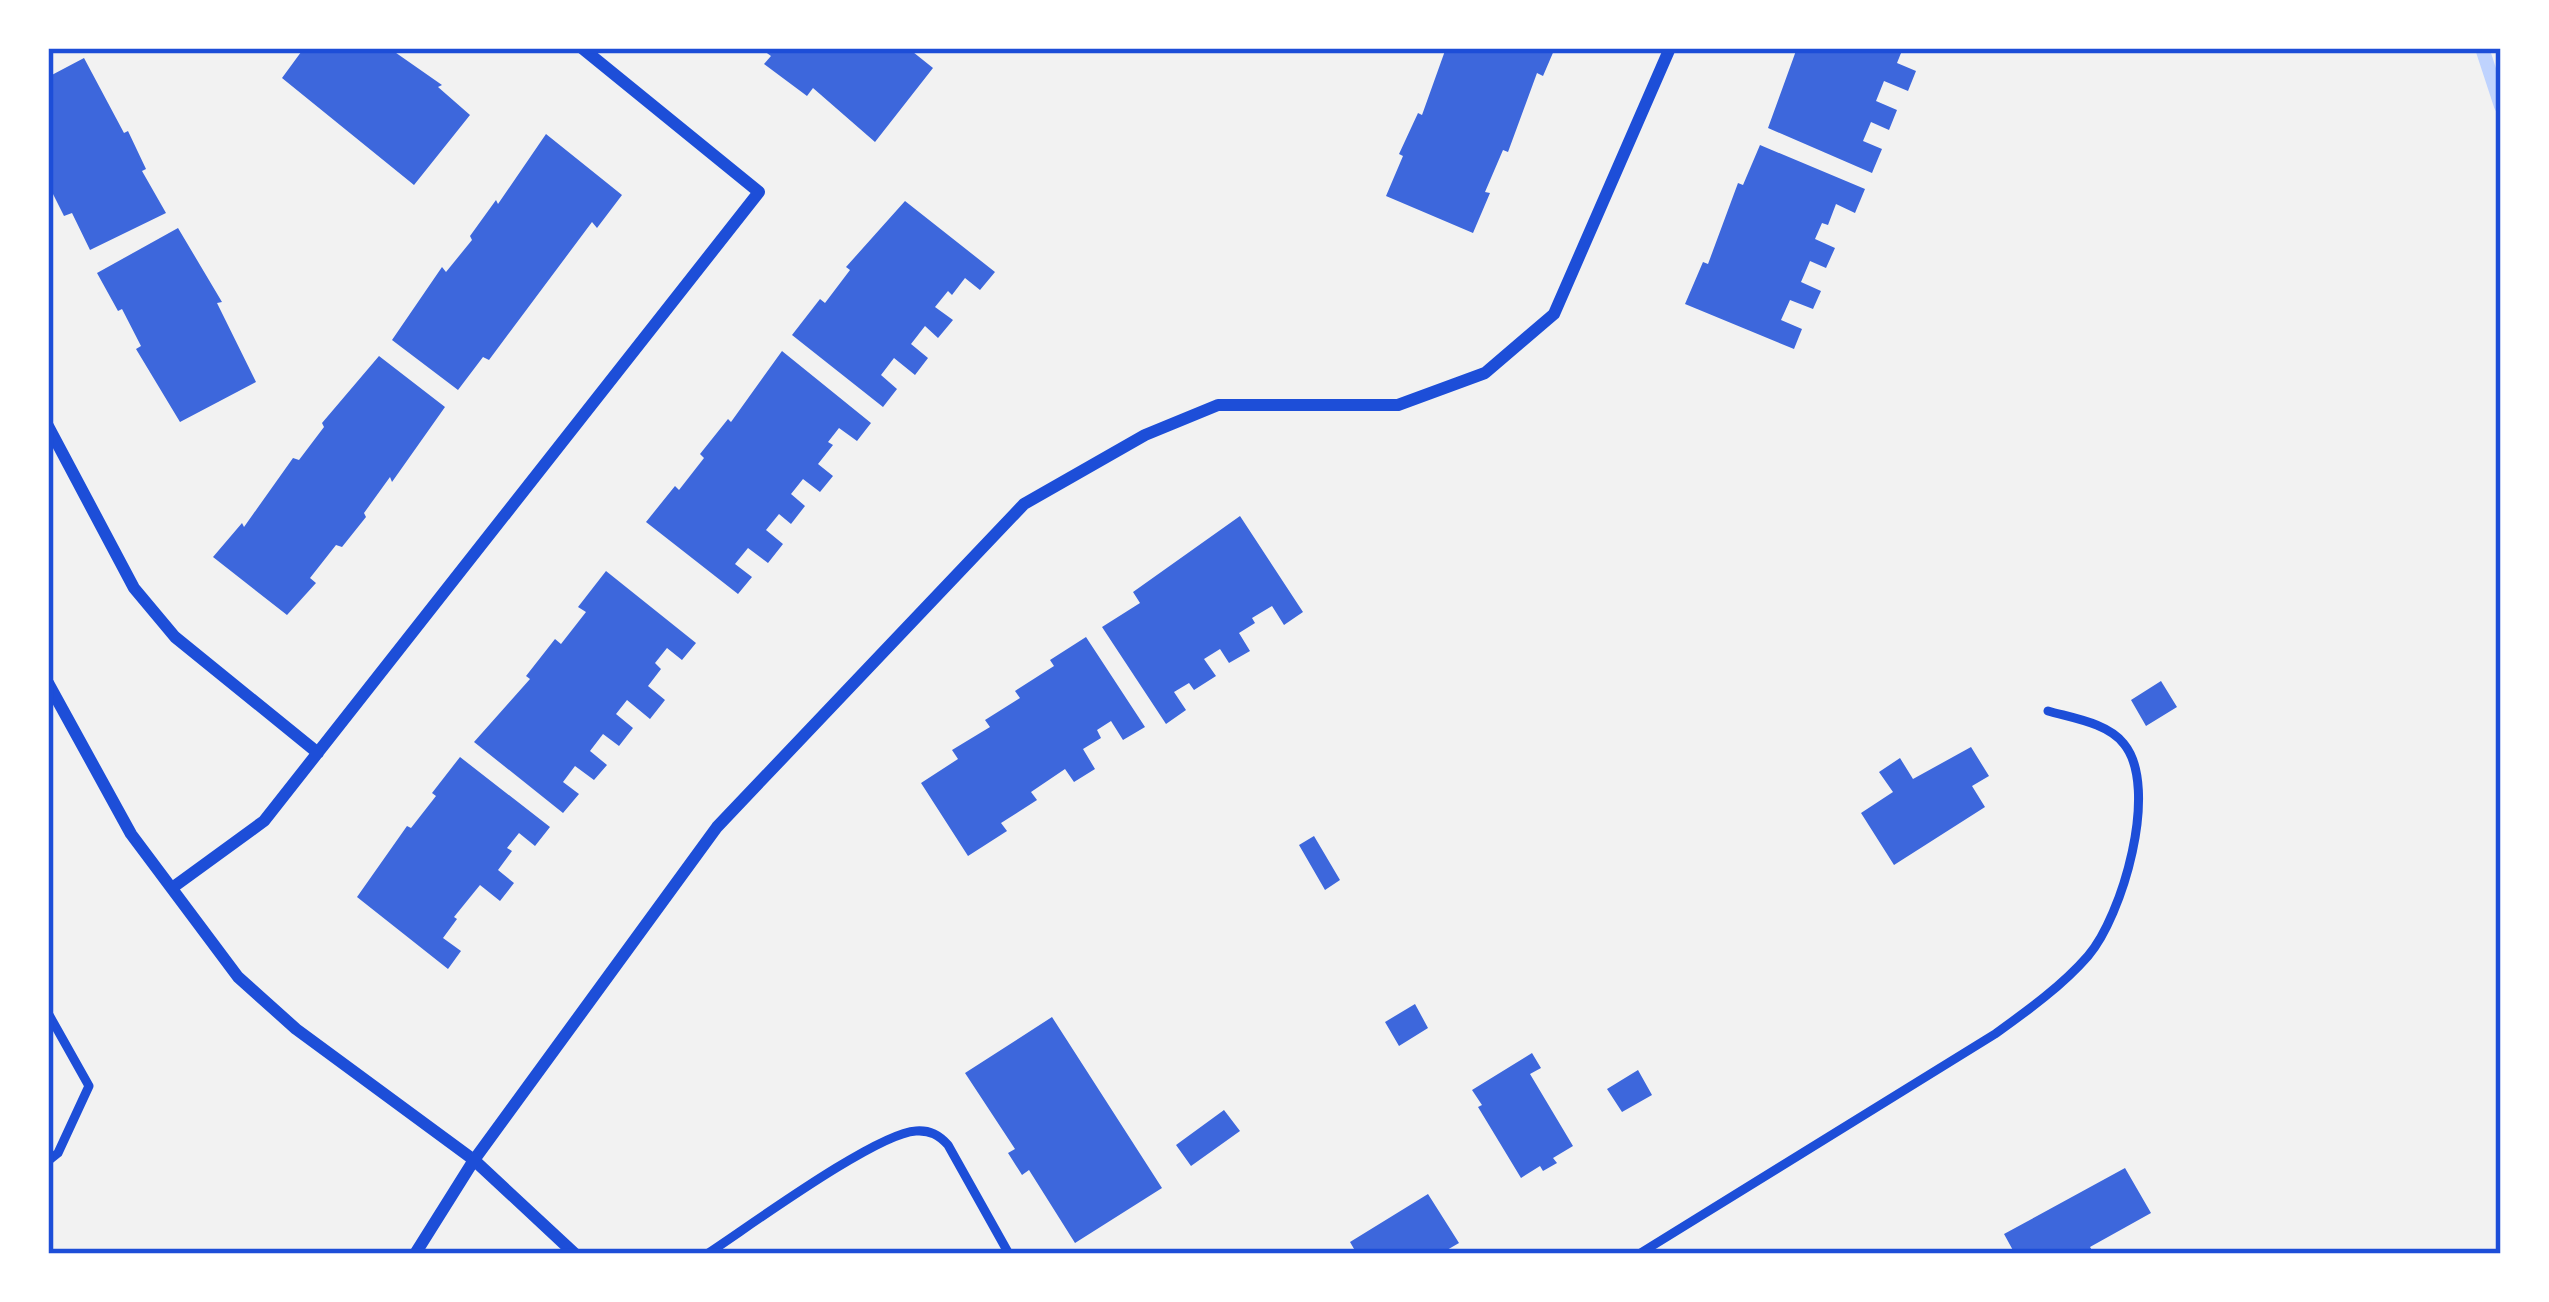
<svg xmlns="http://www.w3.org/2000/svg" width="2549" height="1302" viewBox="0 0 2549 1302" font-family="'Sofia Sans Condensed',sans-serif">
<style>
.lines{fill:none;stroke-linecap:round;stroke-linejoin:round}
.stream{stroke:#bfd3fe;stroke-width:14}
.building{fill:#3d67dc}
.service{stroke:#1d4ed8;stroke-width:9}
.minor{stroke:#1d4ed8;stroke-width:12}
.neatline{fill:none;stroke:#1d4ed8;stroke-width:4.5}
</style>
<rect width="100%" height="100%" fill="#f2f2f2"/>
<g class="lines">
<!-- stream -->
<path class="stream" d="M 2482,48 L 2501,106"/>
</g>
<!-- building -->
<path class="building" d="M 304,48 L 389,48 L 442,85 L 438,87 L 470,115 L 414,185 L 282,78 Z
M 760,48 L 908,48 L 933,68 L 875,142 L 813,88 L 807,96 L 764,64 L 771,56 Z
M 1446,48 L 1555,48 L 1543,76 L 1537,73 L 1508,152 L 1503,150 L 1485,192 L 1490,193 L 1473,233 L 1386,196 L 1403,156 L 1399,154 L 1418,113 L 1422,115 Z
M 1797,48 L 1903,48 L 1897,63 L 1916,71 L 1908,91 L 1884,81 L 1876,101 L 1897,110 L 1889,130 L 1871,122 L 1863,141 L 1882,149 L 1872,173 L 1768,128 Z
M 84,58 L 124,133 L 128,131 L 146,169 L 142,171 L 166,213 L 90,250 L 72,213 L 64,216 L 48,184 L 48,77 Z
M 546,134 L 622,195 L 597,228 L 592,222 L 489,360 L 483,357 L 458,390 L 392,340 L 442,267 L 446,272 L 472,240 L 470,236 L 496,200 L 498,204 Z
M 1760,145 L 1865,189 L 1855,213 L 1836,204 L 1828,225 L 1822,223 L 1815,239 L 1835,248 L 1826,268 L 1810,261 L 1801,282 L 1821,291 L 1813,309 L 1790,300 L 1781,320 L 1802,329 L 1794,349 L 1685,304 L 1703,262 L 1708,264 L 1738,183 L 1743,185 Z
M 905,201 L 995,272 L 980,290 L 965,278 L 952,295 L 948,291 L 935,307 L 953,320 L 938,338 L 925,326 L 911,344 L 928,358 L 915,375 L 894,358 L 881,375 L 897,389 L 883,407 L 792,335 L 820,299 L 825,303 L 850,270 L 846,267 Z
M 178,228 L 222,302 L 217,303 L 256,382 L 180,422 L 136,349 L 141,346 L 122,309 L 118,311 L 97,273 Z
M 782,351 L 871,423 L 857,441 L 839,428 L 828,442 L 833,445 L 818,464 L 833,476 L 820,492 L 803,479 L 791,494 L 805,506 L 791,524 L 779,514 L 766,530 L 783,544 L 768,563 L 748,548 L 735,564 L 752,577 L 738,594 L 646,522 L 675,486 L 679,490 L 704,458 L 700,454 L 728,419 L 731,422 Z
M 379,356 L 445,407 L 392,482 L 390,477 L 364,513 L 366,517 L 342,547 L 336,545 L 310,578 L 316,583 L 287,615 L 213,557 L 242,523 L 244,527 L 293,458 L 299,460 L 324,427 L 322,423 Z
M 1240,516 L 1303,612 L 1284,625 L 1272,606 L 1252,618 L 1255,623 L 1239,633 L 1250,651 L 1229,663 L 1220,649 L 1204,659 L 1216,676 L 1194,690 L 1189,683 L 1174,692 L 1186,710 L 1166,724 L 1102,627 L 1140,603 L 1133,592 Z
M 606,571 L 696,643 L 682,660 L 667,648 L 655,663 L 661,669 L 648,686 L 665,700 L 650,719 L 627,700 L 616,714 L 633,728 L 619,746 L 603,734 L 590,751 L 607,765 L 594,780 L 575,766 L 563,782 L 579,794 L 563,813 L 474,742 L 530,679 L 526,676 L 555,639 L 561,644 L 586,612 L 578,607 Z
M 1086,637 L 1145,727 L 1123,740 L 1111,721 L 1097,730 L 1101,738 L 1083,749 L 1095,769 L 1074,782 L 1065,769 L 1031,792 L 1037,800 L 1001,823 L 1007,831 L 968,856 L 921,783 L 958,759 L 952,750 L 990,727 L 985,720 L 1020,698 L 1015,691 L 1054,666 L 1050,660 Z
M 2161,681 L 2177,707 L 2146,726 L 2131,700 Z
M 1971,747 L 1989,776 L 1972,786 L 1985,807 L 1894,865 L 1861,813 L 1893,792 L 1879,772 L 1900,758 L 1913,779 Z
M 460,757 L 550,827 L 535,846 L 519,833 L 507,848 L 512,851 L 498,870 L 514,883 L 500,901 L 480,885 L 454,917 L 457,919 L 443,938 L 461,951 L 448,969 L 357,897 L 407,826 L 411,828 L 436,796 L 432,793 Z
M 1314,836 L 1340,880 L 1325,890 L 1299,845 Z
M 1415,1004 L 1428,1028 L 1399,1046 L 1385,1022 Z
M 1052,1017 L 1162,1188 L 1075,1243 L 1029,1170 L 1022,1175 L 1008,1153 L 1015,1149 L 965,1073 Z
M 1532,1053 L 1541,1068 L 1530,1074 L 1573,1146 L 1553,1158 L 1557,1163 L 1543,1171 L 1540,1166 L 1521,1178 L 1478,1107 L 1482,1105 L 1472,1090 Z
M 1638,1070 L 1652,1095 L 1622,1112 L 1607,1089 Z
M 1224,1110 L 1240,1131 L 1191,1166 L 1176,1145 Z
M 2125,1168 L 2151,1213 L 2090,1247 L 2094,1254 L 2015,1254 L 2004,1234 Z
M 1428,1194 L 1459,1243 L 1440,1254 L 1357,1254 L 1350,1242 Z"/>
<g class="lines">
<!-- service -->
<path class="service" d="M 48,1013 L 89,1086 L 58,1153 L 48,1161
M 707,1254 C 747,1228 876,1133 916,1131 C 930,1130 939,1135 948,1145 L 1009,1254
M 1639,1254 L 1995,1034 C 2027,1011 2062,986 2088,956 C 2122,917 2160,788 2124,744 C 2108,723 2072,718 2048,711"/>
<!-- minor -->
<path class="minor" d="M 48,426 L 134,588 L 175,637 L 318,753
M 48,683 L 131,834 L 238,977 L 296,1029 L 474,1160 L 575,1254
M 172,888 L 264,821 L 759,192 L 582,48
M 415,1254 L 474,1160 L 717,827 L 1024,504 L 1145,435 L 1218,405 L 1398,405 L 1485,373 L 1554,314 L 1670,48"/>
</g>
<!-- border -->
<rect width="2549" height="1302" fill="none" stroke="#ffffff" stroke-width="102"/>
<rect x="51" y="51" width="2447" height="1200" class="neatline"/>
</svg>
